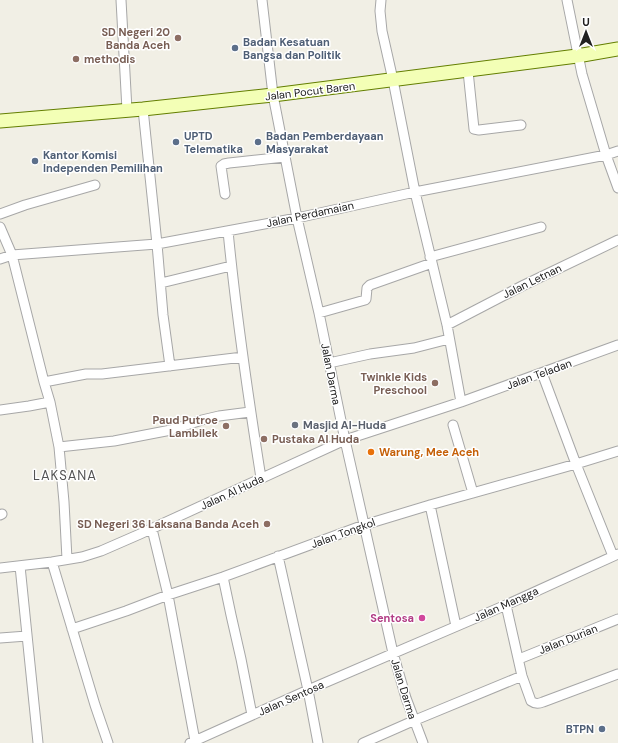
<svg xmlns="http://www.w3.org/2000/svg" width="618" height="743" viewBox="0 0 618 743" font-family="'DM Sans',sans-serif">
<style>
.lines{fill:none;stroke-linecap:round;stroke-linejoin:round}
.minor-casing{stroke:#a7a7a7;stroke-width:11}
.secondary-casing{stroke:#637e00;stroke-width:15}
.minor{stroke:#fff;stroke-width:9}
.secondary{stroke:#f3ffb6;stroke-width:13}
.education-dot{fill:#8d6e63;stroke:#fff;stroke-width:1.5}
.service-dot{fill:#5c6f8a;stroke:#fff;stroke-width:1.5}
.worship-dot{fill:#6b7280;stroke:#fff;stroke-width:1.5}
.food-dot{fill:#e8710a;stroke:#fff;stroke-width:1.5}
.hotel-dot{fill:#d1479c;stroke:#fff;stroke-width:1.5}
.labels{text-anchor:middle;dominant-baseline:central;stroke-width:3;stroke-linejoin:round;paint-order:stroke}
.education-label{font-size:11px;font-weight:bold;fill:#785e54;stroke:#fff;text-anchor:end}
.service-label{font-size:11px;font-weight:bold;fill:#4e5e75;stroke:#fff;text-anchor:start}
.street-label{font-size:11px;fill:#202020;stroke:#fff}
.worship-label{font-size:11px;font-weight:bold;fill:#5b616d;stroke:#fff;text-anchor:start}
.food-label{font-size:11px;font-weight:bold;fill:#c56008;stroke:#fff;text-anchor:start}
.hotel-label{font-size:11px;font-weight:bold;fill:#b23c85;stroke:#fff;text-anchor:end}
.quarter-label{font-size:13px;letter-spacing:1px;fill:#535353;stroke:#fff}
</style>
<rect width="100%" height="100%" fill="#f1efe5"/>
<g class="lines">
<!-- minor casing -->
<g class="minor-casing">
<path id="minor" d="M 121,0 L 127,110
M 262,0 L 273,95 L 297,218 L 319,313 L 345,440 L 393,653 L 406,698 L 423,743
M 381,0 L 380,11 L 382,31 L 393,80 L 415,192 L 447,325 L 461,402
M 567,0 L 582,74 L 606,155 L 618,188
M 468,71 L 474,129 L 479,130 L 521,125
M 143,109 L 157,244 L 163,315 L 170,366
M 225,194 L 221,166 L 224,164 L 229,163 L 285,157
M 0,214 L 25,205 L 95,185
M 0,227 L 12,255 L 44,382 L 50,402 L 29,406 L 0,410
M 228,231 C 236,314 248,396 261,478
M 430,257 L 541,227
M 0,259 L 12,255 L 157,244 L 297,218 L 415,192 L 606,155 L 618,151
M 161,283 L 231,266
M 319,313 L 365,300 L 366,299 L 367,288 L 370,285 L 432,263
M 447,325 L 524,285 L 618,240
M 329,363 L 370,354 L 414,348 L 449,339
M 542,373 L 576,464 L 613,556
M 44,382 L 86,374 L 102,374 L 243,357
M 50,402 L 59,447 L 64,502 L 67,559
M 453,425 L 473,493
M 59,447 L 114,441 L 171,430 L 202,420 L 219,416 L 250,412
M 430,505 L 456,626
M 0,515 L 2,514
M 152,529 L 168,595 L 195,741
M 278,556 L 308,690 L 318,743
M 52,562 L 95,705 L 108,743
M 20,566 L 38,743
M 0,568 L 52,562 L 82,557 L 101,551 L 140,534 L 345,440 L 461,402 L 618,345
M 223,577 L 231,615 L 241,659 L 252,715
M 506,605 L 522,676 L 531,701 C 535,704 538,704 543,702 L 618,674
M 72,629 L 126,611 L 168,595 L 223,577 L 364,525 L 430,505 L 576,464 L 618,451
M 0,638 L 27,636
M 519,659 L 618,619
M 190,743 L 308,690 L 506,605 L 618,554
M 363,743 L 413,721 L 522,676"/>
</g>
<!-- secondary casing -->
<g class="secondary-casing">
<path id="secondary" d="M 0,121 L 143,109 L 273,95 L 577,56 L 618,49"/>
</g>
<!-- minor -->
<use href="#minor" class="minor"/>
<!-- secondary -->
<use href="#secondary" class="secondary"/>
</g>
<!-- markers -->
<g class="education-dot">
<circle cx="178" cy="38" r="4"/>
<circle cx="76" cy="59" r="4"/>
<circle cx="435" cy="383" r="4"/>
<circle cx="226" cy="426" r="4"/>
<circle cx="264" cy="439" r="4"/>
<circle cx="267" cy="524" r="4"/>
</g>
<g class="service-dot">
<circle cx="235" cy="48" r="4"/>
<circle cx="176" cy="142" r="4"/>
<circle cx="258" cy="142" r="4"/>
<circle cx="35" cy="161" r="4"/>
<circle cx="602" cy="729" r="4"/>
</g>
<circle class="worship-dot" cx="295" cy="425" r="4"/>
<circle class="food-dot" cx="371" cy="452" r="4"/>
<circle class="hotel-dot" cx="422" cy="618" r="4"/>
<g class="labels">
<!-- education labels -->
<g class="education-label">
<text x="170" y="32">SD Negeri 20<tspan x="170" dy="13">Banda Aceh</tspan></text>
<text x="84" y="59" text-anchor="start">methodis</text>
<text x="427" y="377">Twinkle Kids<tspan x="427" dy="13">Preschool</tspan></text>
<text x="218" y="420">Paud Putroe<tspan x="218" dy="13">Lambilek</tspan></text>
<text x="272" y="439" text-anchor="start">Pustaka Al Huda</text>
<text x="259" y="524">SD Negeri 36 Laksana Banda Aceh</text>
</g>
<!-- service labels -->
<g class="service-label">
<text x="243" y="42">Badan Kesatuan<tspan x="243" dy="13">Bangsa dan Politik</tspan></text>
<text x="184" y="136">UPTD<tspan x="184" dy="13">Telematika</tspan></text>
<text x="266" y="136">Badan Pemberdayaan<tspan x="266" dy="13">Masyarakat</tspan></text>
<text x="43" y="155">Kantor Komisi<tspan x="43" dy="13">Independen Pemilihan</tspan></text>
<text x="594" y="729" text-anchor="end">BTPN</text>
</g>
<!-- street labels -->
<g class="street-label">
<text transform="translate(310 91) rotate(-7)">Jalan Pocut Baren</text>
<text transform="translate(310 214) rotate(-12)">Jalan Perdamaian</text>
<text transform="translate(532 281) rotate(-26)">Jalan Letnan</text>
<text transform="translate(331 374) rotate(79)">Jalan Darma</text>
<text transform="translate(539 374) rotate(-20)">Jalan Teladan</text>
<text transform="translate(232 492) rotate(-25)">Jalan Al Huda</text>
<text transform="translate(343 533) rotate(-20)">Jalan Tongkol</text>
<text transform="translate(506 604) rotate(-24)">Jalan Mangga</text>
<text transform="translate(568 639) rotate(-22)">Jalan Durian</text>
<text transform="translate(404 689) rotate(73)">Jalan Darma</text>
<text transform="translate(291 698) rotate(-24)">Jalan Sentosa</text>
</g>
<!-- worship labels -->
<g class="worship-label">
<text x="303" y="425">Masjid Al-Huda</text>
</g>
<!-- food labels -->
<g class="food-label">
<text x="379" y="452">Warung, Mee Aceh</text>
</g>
<!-- hotel labels -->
<g class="hotel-label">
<text x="414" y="618">Sentosa</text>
</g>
<!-- quarter labels -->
<g class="quarter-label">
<text x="65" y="475">LAKSANA</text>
</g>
</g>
<!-- north arrow -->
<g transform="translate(586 32)" stroke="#ffffff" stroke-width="3" paint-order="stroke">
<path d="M0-3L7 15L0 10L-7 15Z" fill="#202020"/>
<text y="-6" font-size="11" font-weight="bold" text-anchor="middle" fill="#202020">U</text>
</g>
</svg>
